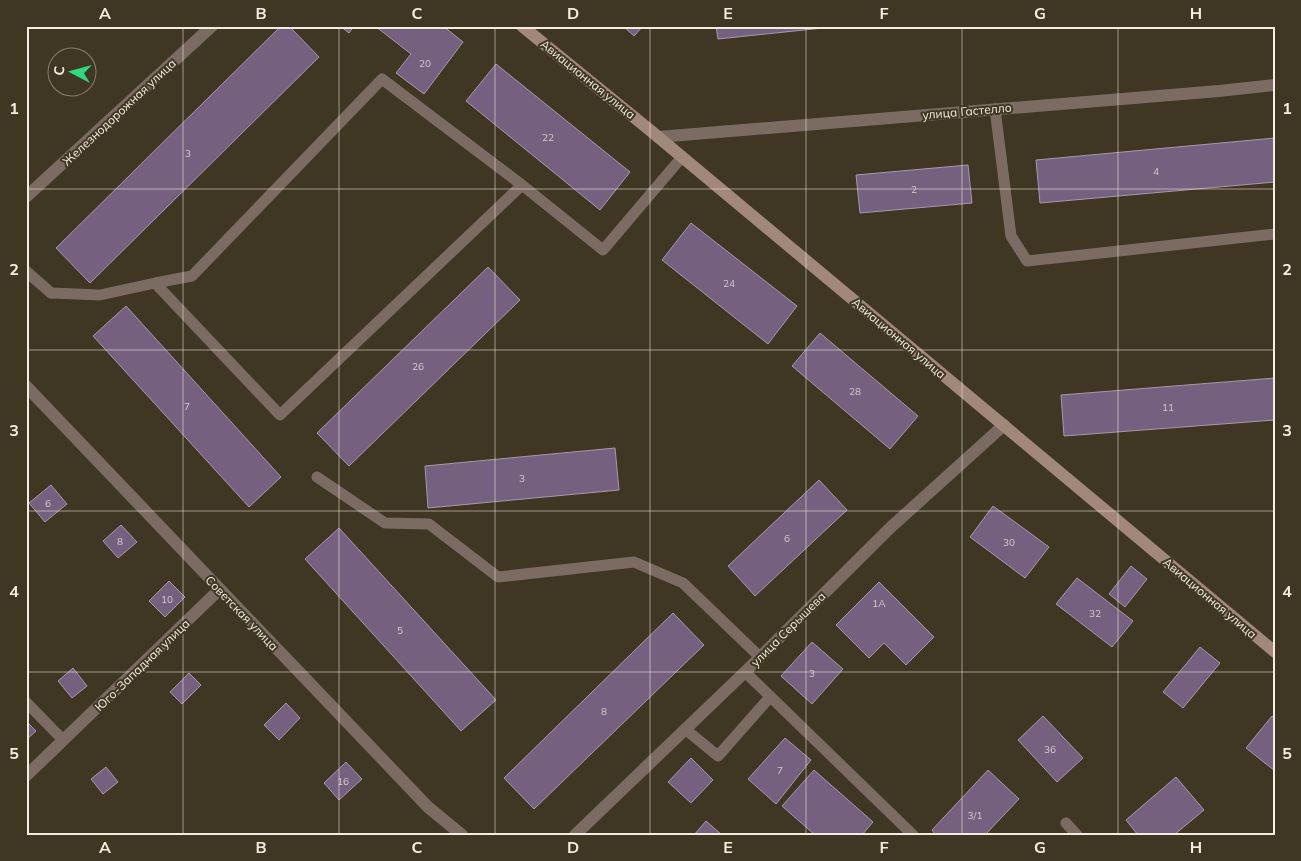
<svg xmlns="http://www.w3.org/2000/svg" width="1301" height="861" viewBox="0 0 1301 861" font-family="Mulish,sans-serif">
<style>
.building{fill:#756080;stroke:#a699ad}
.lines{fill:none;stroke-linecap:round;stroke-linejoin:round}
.lane{stroke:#7c6b63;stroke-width:11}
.street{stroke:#7c6b63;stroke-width:12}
.secondary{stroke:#a2887a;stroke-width:12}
.grid{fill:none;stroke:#f4eee2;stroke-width:1;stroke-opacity:0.55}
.labels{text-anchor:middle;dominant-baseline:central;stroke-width:4;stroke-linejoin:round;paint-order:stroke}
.number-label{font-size:10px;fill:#d4caca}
.street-label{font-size:12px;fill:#f4eee2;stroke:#3f3723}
.neatline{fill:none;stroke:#f4eee2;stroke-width:2}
.grid-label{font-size:16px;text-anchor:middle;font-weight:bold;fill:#f4eee2}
</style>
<rect width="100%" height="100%" fill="#3f3723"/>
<!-- building -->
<path class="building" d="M 281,26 L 289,26 L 319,57 L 90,283 L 56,248 Z
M 340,26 L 354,26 L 349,33 Z
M 375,26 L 443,26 L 463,42 L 424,94 L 396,73 L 411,54 Z
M 623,26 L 643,26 L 634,36 Z
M 716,26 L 842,26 L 718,39 Z
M 496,64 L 630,172 L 600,210 L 466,101 Z
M 1275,138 L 1275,182 L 1040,203 L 1036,160 Z
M 968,165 L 972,203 L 860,213 L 856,175 Z
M 691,223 L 797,306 L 768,344 L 662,260 Z
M 488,267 L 520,300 L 349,466 L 317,433 Z
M 126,306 L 281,477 L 249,507 L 93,336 Z
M 820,333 L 918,416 L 890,449 L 792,366 Z
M 1275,378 L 1275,420 L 1064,436 L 1061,395 Z
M 615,448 L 619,490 L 428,508 L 425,466 Z
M 819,480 L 847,510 L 755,596 L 728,566 Z
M 51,485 L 67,504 L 45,522 L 29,503 Z
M 993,506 L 1049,547 L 1025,578 L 970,537 Z
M 121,525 L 137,542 L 118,558 L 103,541 Z
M 339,528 L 496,700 L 461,731 L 305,559 Z
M 1131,566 L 1147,579 L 1125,607 L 1109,594 Z
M 1077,578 L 1133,621 L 1112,647 L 1056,604 Z
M 169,581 L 185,597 L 165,617 L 149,601 Z
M 879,582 L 934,637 L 906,665 L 884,643 L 869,658 L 836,625 Z
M 673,613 L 704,645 L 534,809 L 504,778 Z
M 812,642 L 843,669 L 812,704 L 781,676 Z
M 1200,647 L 1220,663 L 1183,708 L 1163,692 Z
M 73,668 L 87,686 L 72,698 L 58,681 Z
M 189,673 L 201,685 L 182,704 L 170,692 Z
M 286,703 L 300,718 L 279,740 L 264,725 Z
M 1043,716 L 1083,758 L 1057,782 L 1018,740 Z
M 1272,716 L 1275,718 L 1275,771 L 1246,748 Z
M 26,721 L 36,731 L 26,740 Z
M 785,738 L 811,760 L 776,804 L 748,779 Z
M 691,758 L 713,780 L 691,803 L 668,782 Z
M 346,762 L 362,779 L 339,800 L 324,783 Z
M 106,767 L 118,782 L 103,794 L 91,779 Z
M 814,770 L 873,822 L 862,835 L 815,835 L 782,806 Z
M 988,770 L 1019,799 L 985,835 L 936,835 L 932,830 Z
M 1176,777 L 1204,810 L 1174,835 L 1138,835 L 1126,820 Z
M 706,821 L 722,835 L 694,835 Z"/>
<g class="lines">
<!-- lane -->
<path class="lane" d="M 995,109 L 1011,236 L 1027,261 L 1275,234
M 522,185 L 603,250 L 682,157
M 26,271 L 51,293 L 100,295 L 155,283 L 280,415 L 522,185 L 382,79 L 192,276 L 155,283
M 317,477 L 385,523 L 429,524 L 498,577 L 634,562 L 683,583 L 760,657
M 745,672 L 913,835
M 26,702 L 63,740
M 685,729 L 718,756 L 770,697
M 1066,823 L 1077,835"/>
<!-- street -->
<path class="street" d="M 658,137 L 1219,91 L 1275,85
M 26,197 L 212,26
M 26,386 L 428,807 L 462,835
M 26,776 L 220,589
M 575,835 L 745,672 L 890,528 L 1004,425"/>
<!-- secondary -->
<path class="secondary" d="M 522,26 L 651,131 L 1275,652"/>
</g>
<!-- grid -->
<path class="grid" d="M 183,26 L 183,835M 339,26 L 339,835M 495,26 L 495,835M 650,26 L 650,835M 806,26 L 806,835M 962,26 L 962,835M 1118,26 L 1118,835M 26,189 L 1275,189M 26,350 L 1275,350M 26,511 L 1275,511M 26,672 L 1275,672"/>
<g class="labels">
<!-- number labels -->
<g class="number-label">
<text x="425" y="63">20</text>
<text x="548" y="137">22</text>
<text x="188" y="153">3</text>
<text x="1156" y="171">4</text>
<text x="914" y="189">2</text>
<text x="729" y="283">24</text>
<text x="418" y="366">26</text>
<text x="855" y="391">28</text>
<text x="187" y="406">7</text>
<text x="1168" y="407">11</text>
<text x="522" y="478">3</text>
<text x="48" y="503">6</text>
<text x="787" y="538">6</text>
<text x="120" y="541">8</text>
<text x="1009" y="542">30</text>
<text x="167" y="599">10</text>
<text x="879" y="603">1А</text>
<text x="1095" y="613">32</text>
<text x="400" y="630">5</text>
<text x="812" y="673">3</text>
<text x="604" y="711">8</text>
<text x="1050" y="749">36</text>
<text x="780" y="770">7</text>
<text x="343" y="781">16</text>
<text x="975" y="815">3/1</text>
</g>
<!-- street labels -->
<g class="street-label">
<text transform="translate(588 79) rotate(39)">Авиационная улица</text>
<text transform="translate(967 111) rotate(-5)">улица Гастелло</text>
<text transform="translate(119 112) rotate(-43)">Железнодорожная улица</text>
<text transform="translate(899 338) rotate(40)">Авиационная улица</text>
<text transform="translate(1210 598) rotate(40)">Авиационная улица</text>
<text transform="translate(242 613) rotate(46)">Советская улица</text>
<text transform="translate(788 629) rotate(-45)">улица Серышева</text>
<text transform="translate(142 665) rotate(-44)">Юго-Западная улица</text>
</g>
</g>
<!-- border -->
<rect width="1301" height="861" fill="none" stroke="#3f3723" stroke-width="55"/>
<!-- north arrow -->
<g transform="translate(72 72) rotate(276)"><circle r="24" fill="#3f3723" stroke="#87806f"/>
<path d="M0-4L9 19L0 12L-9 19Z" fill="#31d882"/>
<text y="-8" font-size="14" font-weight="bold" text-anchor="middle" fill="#f4eee2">С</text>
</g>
<rect x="28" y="28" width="1246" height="806" class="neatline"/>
<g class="grid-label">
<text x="105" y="19">A</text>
<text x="261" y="19">B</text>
<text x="417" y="19">C</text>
<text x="573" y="19">D</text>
<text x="728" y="19">E</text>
<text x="884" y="19">F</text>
<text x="1040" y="19">G</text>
<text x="1196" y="19">H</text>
<text x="14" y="114">1</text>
<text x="1287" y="114">1</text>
<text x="14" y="275">2</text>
<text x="1287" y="275">2</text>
<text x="14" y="436">3</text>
<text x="1287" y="436">3</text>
<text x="14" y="597">4</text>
<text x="1287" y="597">4</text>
<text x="14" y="759">5</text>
<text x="1287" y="759">5</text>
<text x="105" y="853">A</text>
<text x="261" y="853">B</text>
<text x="417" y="853">C</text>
<text x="573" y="853">D</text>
<text x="728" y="853">E</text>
<text x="884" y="853">F</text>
<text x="1040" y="853">G</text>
<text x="1196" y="853">H</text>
</g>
</svg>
